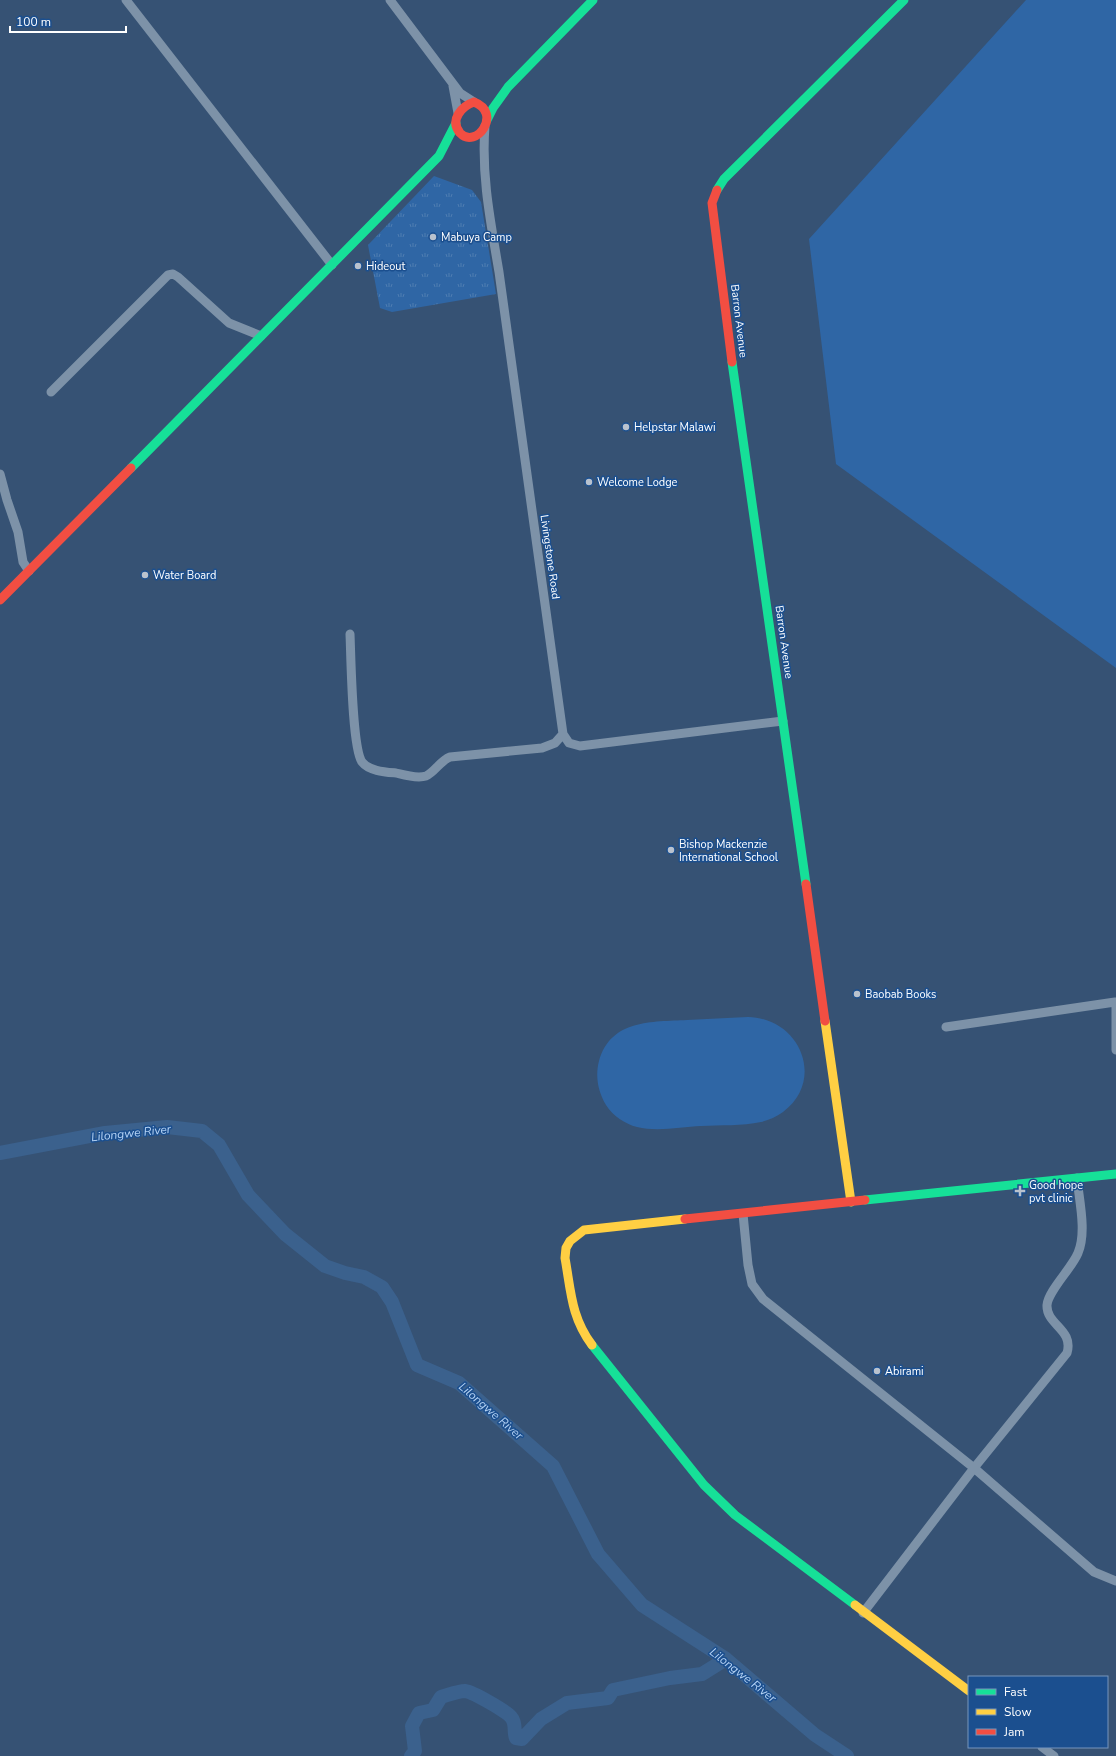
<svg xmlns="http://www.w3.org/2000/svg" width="1116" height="1756" viewBox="0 0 1116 1756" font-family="'Nunito Sans',sans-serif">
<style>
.green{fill:#2f66a5}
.park{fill:url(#park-tufts)}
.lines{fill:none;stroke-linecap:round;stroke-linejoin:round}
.river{stroke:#3b618d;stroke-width:14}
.street{stroke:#7d92a8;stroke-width:9}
.fast{stroke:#16e098;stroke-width:9}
.slow{stroke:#ffcf43;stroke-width:9}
.jam{stroke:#f24e42;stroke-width:9}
.poi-dot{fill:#b9c2ce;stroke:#1b4f8f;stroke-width:1.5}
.labels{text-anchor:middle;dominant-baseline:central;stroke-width:3;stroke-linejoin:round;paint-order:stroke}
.poi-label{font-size:11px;fill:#fff;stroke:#1b4f8f;text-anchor:start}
.street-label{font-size:11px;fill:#fff;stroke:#1b4f8f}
.water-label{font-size:12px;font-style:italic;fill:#b5d3f5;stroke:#1b4f8f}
</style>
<defs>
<pattern id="park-tufts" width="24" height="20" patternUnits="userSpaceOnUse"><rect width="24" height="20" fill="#2f66a5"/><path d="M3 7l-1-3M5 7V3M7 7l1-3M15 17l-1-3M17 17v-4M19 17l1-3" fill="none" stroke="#4e7db2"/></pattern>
</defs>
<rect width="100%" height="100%" fill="#365274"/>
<!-- green -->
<path class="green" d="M 1026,0 L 1116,0 L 1116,668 L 836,464 L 809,239 Z
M 748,1017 C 800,1018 826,1080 783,1112 C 776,1117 769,1120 761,1122 C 742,1126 720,1125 701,1126 C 681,1127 657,1132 637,1127 C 625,1124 613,1116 606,1105 C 598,1092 595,1076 599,1061 C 611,1019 652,1022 687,1020 C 707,1019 727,1018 748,1017 Z"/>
<!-- park -->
<path class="park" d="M 434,176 L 472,190 L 481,202 L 496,294 L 392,312 L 380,308 L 368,245 Z"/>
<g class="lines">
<!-- river -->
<path class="river" d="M 0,1153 L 105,1133 L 167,1127 L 202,1131 L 219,1145 L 248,1195 L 285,1234 L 325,1266 L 345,1273 L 364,1277 L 382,1287 L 392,1302 L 417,1365 L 459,1383 L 553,1466 L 598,1554 L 642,1605 L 726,1659 L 815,1735 L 847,1756
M 411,1756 L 415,1751 L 412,1726 L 419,1713 L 433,1710 L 441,1697 C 448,1695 458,1691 465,1691 C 473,1692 506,1711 511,1717 C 517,1724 513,1731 516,1738 L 522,1739 L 541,1719 L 567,1703 L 608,1698 L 613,1690 L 670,1678 L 702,1674 L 726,1659"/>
<!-- street -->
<path class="street" d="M 126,0 L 332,265
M 390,0 L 460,93 L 474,102
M 453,86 L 458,113
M 485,126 C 481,176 491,224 499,272 L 563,734 L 569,743 L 580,746 L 783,721
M 51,392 L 168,275 L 173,274 L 178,277 L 229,323 L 261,336
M 0,474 L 7,500 L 18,532 L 23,562 L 29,571
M 350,634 C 351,656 352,748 362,762 C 369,771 385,772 396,773 C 404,775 417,779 426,776 C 435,772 440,761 450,757 L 542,748 L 555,743 L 563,734
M 1116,1002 L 1116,1050
M 946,1027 L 1115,1002
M 743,1214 L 748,1265 L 752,1284 L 763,1299 L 974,1468 L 1094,1572 L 1116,1581
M 863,1613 L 974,1468 L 1067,1353 C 1074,1329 1046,1325 1047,1305 C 1048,1291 1072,1268 1078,1253 C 1087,1232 1079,1200 1077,1178
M 1042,1747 L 1054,1756"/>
<!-- fast -->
<path class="fast" d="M 487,120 L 493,108 L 508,87 L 593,0
M 717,190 L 724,179 L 904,0
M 732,362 L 806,884
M 131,468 L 439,156 L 456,123
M 865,1200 L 1116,1174
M 592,1345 L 704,1485 L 735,1515 L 855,1605"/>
<!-- slow -->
<path class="slow" d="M 825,1021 L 851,1202
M 592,1345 C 571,1317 571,1291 565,1258 L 566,1248 L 570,1241 L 584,1230 L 685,1219
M 855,1605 L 969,1691"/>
<!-- jam -->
<path class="jam" d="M 474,102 C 503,113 476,150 460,133 C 449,120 462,106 474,102 Z
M 717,190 L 712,203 L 732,362
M 0,600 L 131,468
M 806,884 L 825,1021
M 685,1219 L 865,1200"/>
</g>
<!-- markers -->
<g class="poi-dot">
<circle cx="433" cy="237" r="4"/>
<circle cx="358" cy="266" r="4"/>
<circle cx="626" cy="427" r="4"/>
<circle cx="589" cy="482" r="4"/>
<circle cx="145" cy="575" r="4"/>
<circle cx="671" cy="850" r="4"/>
<circle cx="857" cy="994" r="4"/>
<path d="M1018 1185h4v4h4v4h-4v4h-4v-4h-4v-4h4z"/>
<circle cx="877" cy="1371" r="4"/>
</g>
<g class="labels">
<!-- poi labels -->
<g class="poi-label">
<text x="441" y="237">Mabuya Camp</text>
<text x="366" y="266">Hideout</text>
<text x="634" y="427">Helpstar Malawi</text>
<text x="597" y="482">Welcome Lodge</text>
<text x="153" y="575">Water Board</text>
<text x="679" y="844">Bishop Mackenzie<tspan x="679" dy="13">International School</tspan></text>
<text x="865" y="994">Baobab Books</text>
<text x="1029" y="1185">Good hope<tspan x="1029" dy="13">pvt clinic</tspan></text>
<text x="885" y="1371">Abirami</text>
</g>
<!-- street labels -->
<g class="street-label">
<text transform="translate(739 321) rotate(83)">Barron Avenue</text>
<text transform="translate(550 557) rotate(82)">Livingstone Road</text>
<text transform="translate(784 642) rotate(82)">Barron Avenue</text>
</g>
<!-- water labels -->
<g class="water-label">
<text transform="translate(131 1133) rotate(-6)">Lilongwe River</text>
<text transform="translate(491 1411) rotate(41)">Lilongwe River</text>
<text transform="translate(743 1675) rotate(38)">Lilongwe River</text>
</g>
</g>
<!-- legend -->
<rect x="968" y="1676" width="140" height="72" fill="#1b4f8f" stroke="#7695bc"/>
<rect x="976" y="1689" width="20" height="6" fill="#16e098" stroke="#7695bc"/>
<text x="1004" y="1696" font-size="12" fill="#ffffff">Fast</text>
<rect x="976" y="1709" width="20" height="6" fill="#ffcf43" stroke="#7695bc"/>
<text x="1004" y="1716" font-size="12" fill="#ffffff">Slow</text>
<rect x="976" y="1729" width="20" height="6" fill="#f24e42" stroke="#7695bc"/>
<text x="1004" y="1736" font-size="12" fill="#ffffff">Jam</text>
<!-- scale -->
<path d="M10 26v6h116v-6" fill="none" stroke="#ffffff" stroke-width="2"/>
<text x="16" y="26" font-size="12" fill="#ffffff" stroke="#1b4f8f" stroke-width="3" paint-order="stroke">100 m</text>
</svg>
